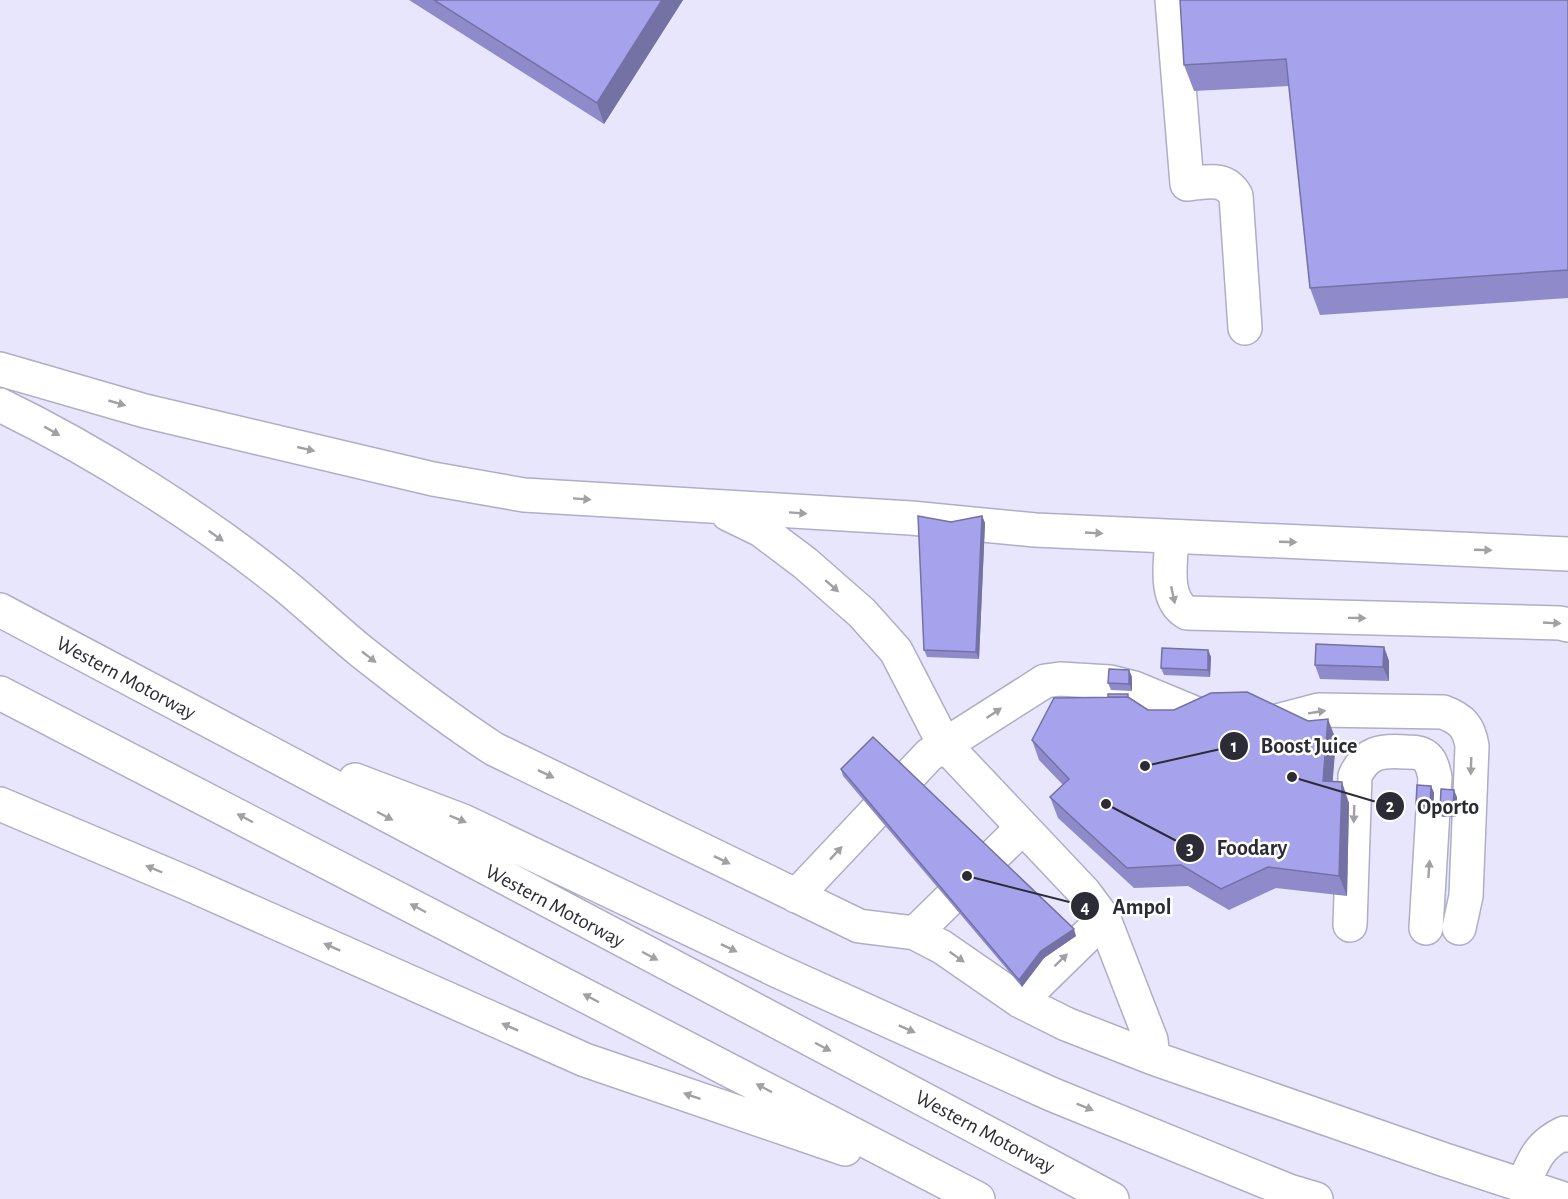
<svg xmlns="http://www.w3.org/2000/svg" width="1568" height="1199" viewBox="0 0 1568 1199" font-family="'Alegreya Sans',sans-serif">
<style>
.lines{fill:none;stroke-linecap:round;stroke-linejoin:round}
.minor-casing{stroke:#aeaec7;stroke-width:36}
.highway-casing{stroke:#aeaec7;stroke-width:36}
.minor{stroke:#fff;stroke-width:33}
.highway{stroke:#fff;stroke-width:33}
.wall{fill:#8f8bcb}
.shaded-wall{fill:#7471a5}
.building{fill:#a6a2ec;stroke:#7471a5;stroke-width:1.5}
.oneway{fill:#a0a0a5}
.labels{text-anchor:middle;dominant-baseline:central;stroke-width:5;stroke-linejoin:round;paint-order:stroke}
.street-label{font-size:21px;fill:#2c2c36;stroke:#fff}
.leader{fill:none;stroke:#2c2c36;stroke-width:2}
.callout-dot{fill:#2c2c36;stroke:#fff;stroke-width:2}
.mark-label{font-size:18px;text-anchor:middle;font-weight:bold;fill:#fff}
.callout-label{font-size:22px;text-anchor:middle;font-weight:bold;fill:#2c2c36;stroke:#fff;stroke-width:5;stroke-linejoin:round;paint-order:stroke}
</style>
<rect width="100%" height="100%" fill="#e7e6fc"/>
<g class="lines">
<!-- minor casing -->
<g class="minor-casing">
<path id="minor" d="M 1172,0 L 1187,184 C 1207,182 1225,176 1236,196 L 1245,328
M 0,369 L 145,411 L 433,479 L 524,495 L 911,518 L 1035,530 L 1568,554
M 0,405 C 95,451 201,518 283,584 C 310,606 335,630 362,652 C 405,686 448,719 494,749 L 859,926 L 915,933 L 942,947 L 1020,1001 L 1066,1024 L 1153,1058 L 1445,1160 L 1564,1199
M 728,514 L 761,530 L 805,563 L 862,613 L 896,651 L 944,744 L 1084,892 L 1104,919 L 1151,1040 L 1153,1058
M 1172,537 C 1171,562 1163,599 1187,613 L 1560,623 L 1568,625
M 796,896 L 929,755 L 1045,681 L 1060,679 L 1110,682 L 1134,688 L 1221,724 L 1262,725 L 1319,710 L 1443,712 C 1462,719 1469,727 1472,746 L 1466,896 L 1459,928
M 1350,925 L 1355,776 C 1366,752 1381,750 1406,752 C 1412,752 1420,752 1425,756 C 1432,761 1433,770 1435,777 L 1426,928
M 915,933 L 1022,828
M 1020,1001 L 1104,919
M 1522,1187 C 1534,1161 1537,1146 1564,1133 L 1568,1135"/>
</g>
<!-- highway casing -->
<g class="highway-casing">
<path id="highway" d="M 0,610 L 1112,1199
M 0,693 L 978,1199
M 355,780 L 463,821 L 778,971 L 1051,1094 L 1289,1191 L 1316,1199
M 0,804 L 189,884 L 585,1060 L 845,1149"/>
</g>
<!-- minor -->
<use href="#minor" class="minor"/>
<!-- highway -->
<use href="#highway" class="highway"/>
</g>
<!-- wall -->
<path class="wall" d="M 409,0 L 683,0 L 604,124 Z
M 1568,0 L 1568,298 L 1320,315 L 1310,288 L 1289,86 L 1194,91 L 1184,65 Z
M 982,516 L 985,523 L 979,659 L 927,657 L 924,650 L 951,522 Z
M 1384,647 L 1389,661 L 1389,681 L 1320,679 L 1315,665 Z
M 1208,650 L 1211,657 L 1210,677 L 1164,675 L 1161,668 Z
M 1129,670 L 1132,677 L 1132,691 L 1111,690 L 1108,683 Z
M 1108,697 L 1129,697 L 1148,710 L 1336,740 L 1332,782 L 1349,803 L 1347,896 L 1276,888 L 1229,910 L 1188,886 L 1134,888 L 1058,818 L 1050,797 L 1063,785 L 1039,760 L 1032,740 Z
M 841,769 L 1076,936 L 1044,958 L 1022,987 L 843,776 Z
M 1431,786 L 1434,793 L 1433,813 L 1419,812 L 1416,805 Z
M 1457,797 L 1456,817 L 1442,817 L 1440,810 Z"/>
<!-- shaded-wall -->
<path class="shaded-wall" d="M 662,0 L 683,0 L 604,124 L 597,103 Z
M 982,516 L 985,523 L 979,659 L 976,652 Z
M 1384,647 L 1389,661 L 1389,681 L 1383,667 Z
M 1208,650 L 1211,657 L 1210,677 L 1208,670 Z
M 1129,670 L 1132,677 L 1132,691 L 1129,684 Z
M 1328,719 L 1336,740 L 1331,802 L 1323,781 Z
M 1342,782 L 1349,803 L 1347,896 L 1339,876 Z
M 1431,786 L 1434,793 L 1433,813 L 1430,806 Z
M 1454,790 L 1457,797 L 1456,817 L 1453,810 Z
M 1074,929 L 1076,936 L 1044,958 L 1022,987 L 1019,980 L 1041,951 Z"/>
<!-- building -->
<path class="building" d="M 434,0 L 662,0 L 597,103 Z
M 1180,0 L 1568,0 L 1568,270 L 1310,288 L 1286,59 L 1184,65 Z
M 918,516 L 951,522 L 982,516 L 976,652 L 924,650 Z
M 1316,644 L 1384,647 L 1383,667 L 1315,665 Z
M 1162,648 L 1208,650 L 1208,670 L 1161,668 Z
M 1109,669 L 1129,670 L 1129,684 L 1108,683 Z
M 1247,692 L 1308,721 L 1328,719 L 1323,781 L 1342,782 L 1339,876 L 1268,867 L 1221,889 L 1181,865 L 1127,868 L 1050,797 L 1069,779 L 1032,740 L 1054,698 L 1128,697 L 1148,710 L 1174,710 L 1211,693 Z
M 1108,694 L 1128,694 L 1128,697 L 1108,697 Z
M 873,737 L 1074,929 L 1041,951 L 1019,980 L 841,769 Z
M 1417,785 L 1431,786 L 1430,806 L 1416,805 Z
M 1441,789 L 1454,790 L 1453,810 L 1440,810 Z"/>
<!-- one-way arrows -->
<defs><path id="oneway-solid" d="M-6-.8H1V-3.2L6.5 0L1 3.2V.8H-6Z" transform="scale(1.5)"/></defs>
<g class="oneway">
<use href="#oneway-solid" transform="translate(117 403) rotate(16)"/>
<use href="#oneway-solid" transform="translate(52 431) rotate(30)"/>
<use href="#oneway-solid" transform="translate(306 449) rotate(13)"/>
<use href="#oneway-solid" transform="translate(582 499) rotate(4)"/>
<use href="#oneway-solid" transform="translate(798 513) rotate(4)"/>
<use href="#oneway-solid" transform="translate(1094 533) rotate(3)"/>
<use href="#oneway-solid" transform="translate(216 536) rotate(35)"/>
<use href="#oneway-solid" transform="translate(1288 542) rotate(2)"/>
<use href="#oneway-solid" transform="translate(1483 550) rotate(2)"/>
<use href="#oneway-solid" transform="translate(832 586) rotate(41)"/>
<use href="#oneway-solid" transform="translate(1173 595) rotate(78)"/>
<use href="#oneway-solid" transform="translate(1357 618) rotate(1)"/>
<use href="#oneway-solid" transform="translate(1552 623) rotate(3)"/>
<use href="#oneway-solid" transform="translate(369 657) rotate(38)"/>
<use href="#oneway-solid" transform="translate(1317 712) rotate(-9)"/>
<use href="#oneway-solid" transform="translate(994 713) rotate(-34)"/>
<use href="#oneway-solid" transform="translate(1471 766) rotate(92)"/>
<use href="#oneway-solid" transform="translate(546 774) rotate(26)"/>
<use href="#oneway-solid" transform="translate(1354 814) rotate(92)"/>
<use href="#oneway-solid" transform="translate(385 816) rotate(28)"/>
<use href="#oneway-solid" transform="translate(245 818) rotate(-152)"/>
<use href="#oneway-solid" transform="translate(458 819) rotate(22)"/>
<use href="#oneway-solid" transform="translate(836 853) rotate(-47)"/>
<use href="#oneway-solid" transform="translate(722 860) rotate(26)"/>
<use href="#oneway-solid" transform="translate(154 869) rotate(-157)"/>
<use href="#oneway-solid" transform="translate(1429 869) rotate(-86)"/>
<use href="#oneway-solid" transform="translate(418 908) rotate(-152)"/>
<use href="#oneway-solid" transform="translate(332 947) rotate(-156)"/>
<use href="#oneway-solid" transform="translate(729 948) rotate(26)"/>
<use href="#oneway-solid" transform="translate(650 956) rotate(28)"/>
<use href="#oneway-solid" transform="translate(957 957) rotate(35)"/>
<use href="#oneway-solid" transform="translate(1061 960) rotate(-44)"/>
<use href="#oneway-solid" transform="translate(591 998) rotate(-152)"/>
<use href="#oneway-solid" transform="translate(510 1027) rotate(-156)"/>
<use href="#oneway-solid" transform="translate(907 1029) rotate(24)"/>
<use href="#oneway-solid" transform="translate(823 1047) rotate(28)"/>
<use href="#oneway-solid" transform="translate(764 1088) rotate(-152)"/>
<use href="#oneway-solid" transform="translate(692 1096) rotate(-161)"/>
<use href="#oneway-solid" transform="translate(1085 1107) rotate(22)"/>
</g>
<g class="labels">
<!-- street labels -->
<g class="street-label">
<text transform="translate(126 678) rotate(28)">Western Motorway</text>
<text transform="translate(555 906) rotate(28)">Western Motorway</text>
<text transform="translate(985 1132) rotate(28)">Western Motorway</text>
</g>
</g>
<!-- callouts -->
<path class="leader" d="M1145 766L1234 746M1292 777L1390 806M1106 804L1190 848M967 876L1085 906"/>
<g class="callout-dot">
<circle cx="1145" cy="766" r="6"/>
<circle cx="1292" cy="777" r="6"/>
<circle cx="1106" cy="804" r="6"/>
<circle cx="967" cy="876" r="6"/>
<circle cx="1234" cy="746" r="15"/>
<circle cx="1390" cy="806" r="15"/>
<circle cx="1190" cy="848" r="15"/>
<circle cx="1085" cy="906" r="15"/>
</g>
<g class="mark-label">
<text x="1234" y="752">1</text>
<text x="1390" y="812">2</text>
<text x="1190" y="854">3</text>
<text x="1085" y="913">4</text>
</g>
<g class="callout-label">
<text x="1309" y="753">Boost Juice</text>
<text x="1448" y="814">Oporto</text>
<text x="1252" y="855">Foodary</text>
<text x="1142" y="914">Ampol</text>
</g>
</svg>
